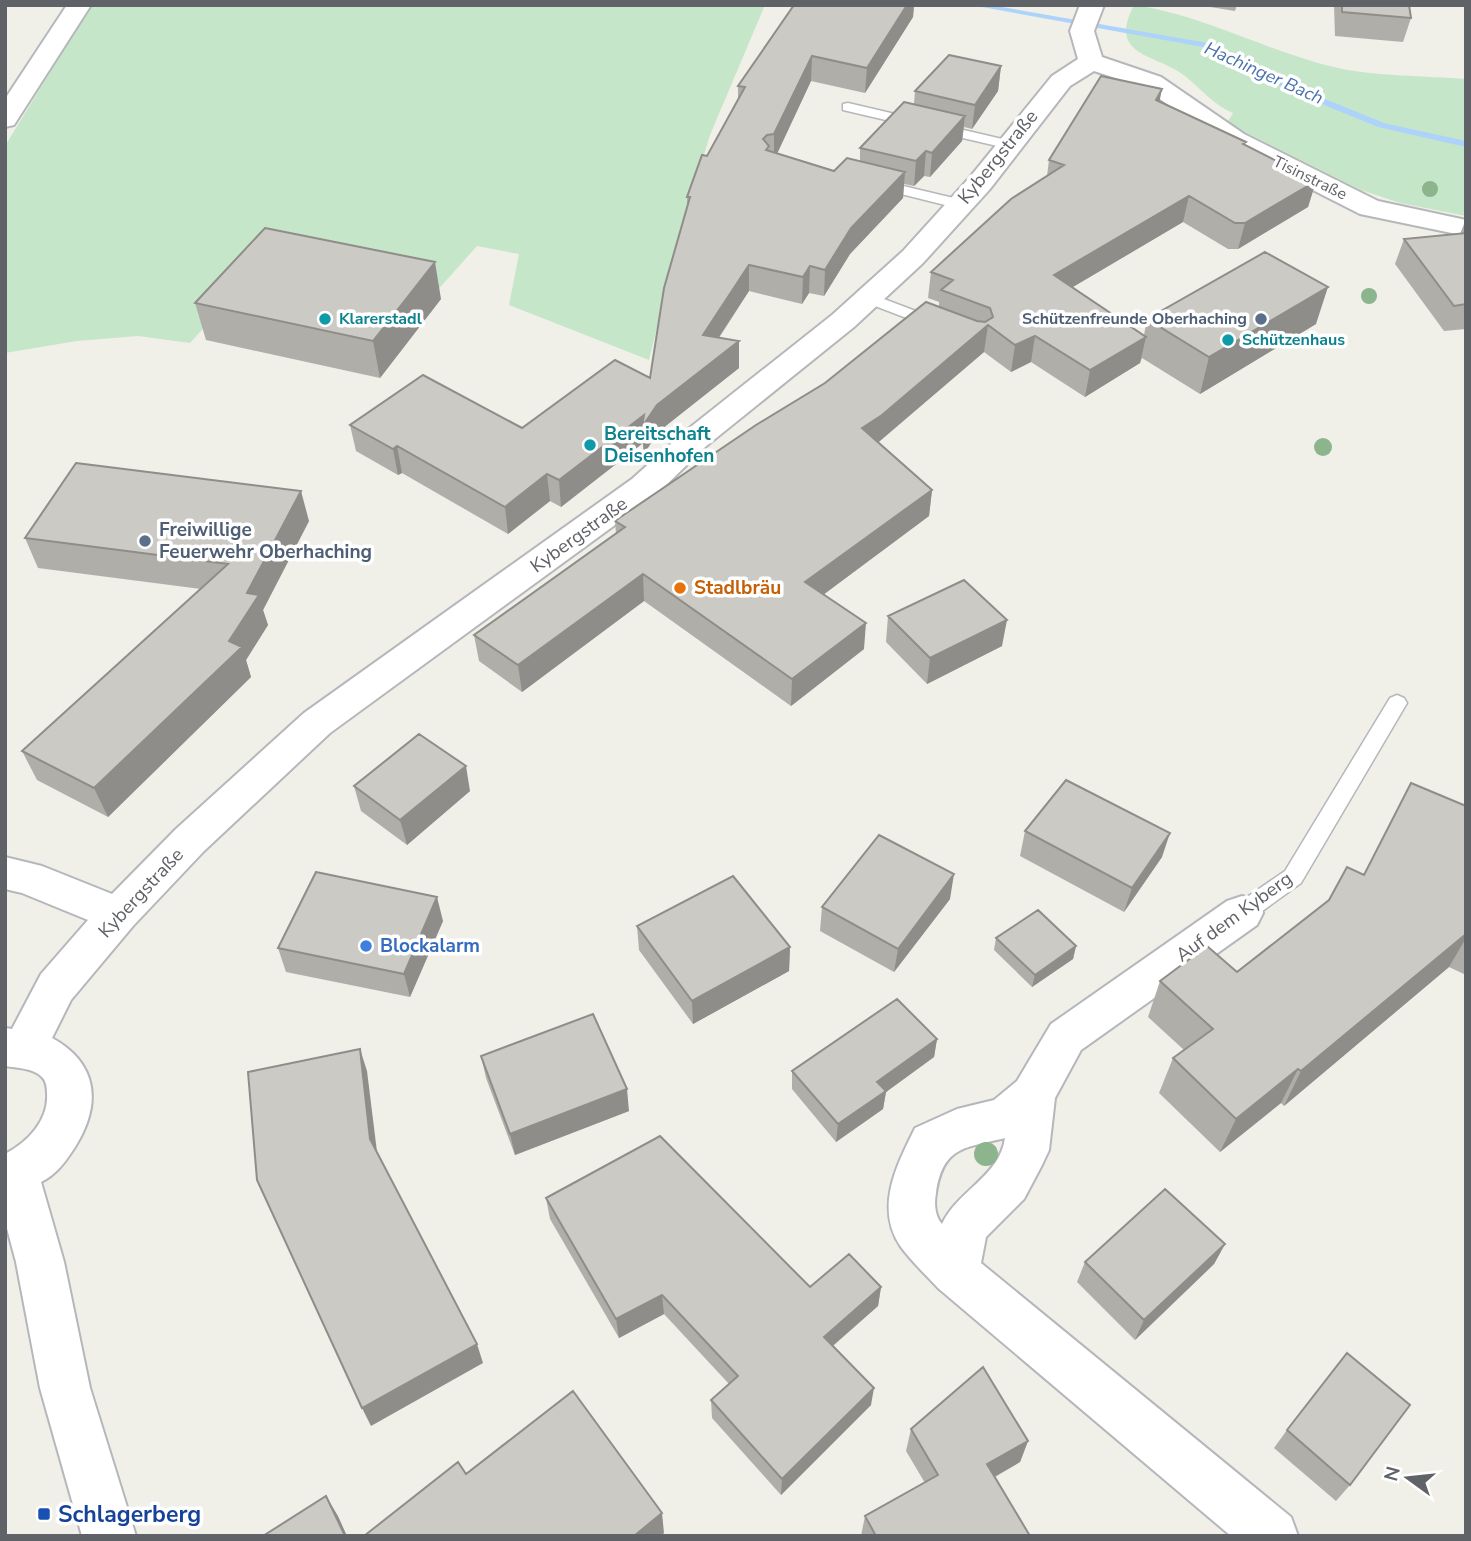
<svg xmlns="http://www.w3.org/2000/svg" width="1471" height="1541" viewBox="0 0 1471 1541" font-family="'Nunito Sans',sans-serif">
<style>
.green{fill:#c6e6c9}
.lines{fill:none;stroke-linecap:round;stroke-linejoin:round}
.stream{fill:#aed3fa;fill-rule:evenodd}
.service-casing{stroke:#b5b7bb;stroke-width:3}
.minor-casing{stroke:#b5b7bb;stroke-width:4}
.service{fill:#fff;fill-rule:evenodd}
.minor{fill:#fff;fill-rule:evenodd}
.tree{fill:#8cb48d}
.wall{fill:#afaea9}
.shaded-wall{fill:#8f8d89}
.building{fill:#cccac4;stroke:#8f8d89;stroke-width:2}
.culture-dot{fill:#0f9aa8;stroke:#fff;stroke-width:2.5}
.service-dot{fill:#5c6f8a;stroke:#fff;stroke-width:2.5}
.food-dot{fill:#e8710a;stroke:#fff;stroke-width:2.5}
.shop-dot{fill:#3f7fe0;stroke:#fff;stroke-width:2.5}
.transit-dot{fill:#1a4fb4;stroke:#fff;stroke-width:2.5}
.labels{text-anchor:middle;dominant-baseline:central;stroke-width:7;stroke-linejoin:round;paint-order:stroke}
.far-street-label{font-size:16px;fill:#5f6267;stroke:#fff}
.far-culture-label{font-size:16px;font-weight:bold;fill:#0d838f;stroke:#fff;text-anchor:start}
.far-service-label{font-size:16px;font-weight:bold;fill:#4e5e75;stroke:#fff;text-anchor:end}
.far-water-label{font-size:18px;font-style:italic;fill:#4a72ad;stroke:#fff}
.street-label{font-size:19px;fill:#5f6267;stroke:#fff}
.culture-label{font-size:19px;font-weight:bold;fill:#0d838f;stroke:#fff;text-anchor:start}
.service-label{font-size:19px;font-weight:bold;fill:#4e5e75;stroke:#fff;text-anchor:start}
.food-label{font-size:19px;font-weight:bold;fill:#c56008;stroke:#fff;text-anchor:start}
.shop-label{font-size:19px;font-weight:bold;fill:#366cbe;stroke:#fff;text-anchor:start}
.near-transit-label{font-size:23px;font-weight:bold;fill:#164399;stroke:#fff;text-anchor:start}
</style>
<rect width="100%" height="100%" fill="#f0efe8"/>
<!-- green -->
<path class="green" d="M 91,5 L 765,5 L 710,135 L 683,223 L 649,360 L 509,305 L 519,254 L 477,246 L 435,293 L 266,259 L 190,343 L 138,336 L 77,341 L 5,353 L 5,146 Z
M 1134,5 C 1204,15 1268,52 1338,68 C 1374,76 1427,76 1466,79 L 1466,216 L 1400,203 L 1361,190 L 1227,123 L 1233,113 C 1214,105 1201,89 1185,76 C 1155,53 1107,57 1134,5 Z"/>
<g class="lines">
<!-- stream -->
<path class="stream" d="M 971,5 L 991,5 L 1208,43 L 1298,88 L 1384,123 L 1466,141 L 1466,147 L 1378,127 L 1292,92 L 1203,47 Z"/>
<!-- service casing -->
<g class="service-casing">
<path id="service" d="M 848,103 L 1015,142 L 1017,145 L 1010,149 L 843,110 L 843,104 Z
M 878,180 L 966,201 L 969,204 L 961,209 L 873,187 L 871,184 L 873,181 Z
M 868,293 L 942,321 L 944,324 L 942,327 L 930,327 L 862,301 L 860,298 L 862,295 Z
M 1397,695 L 1404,698 L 1407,703 L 1301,883 L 1250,920 L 1242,922 L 1234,920 L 1231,913 L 1234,906 L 1285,871 L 1390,698 Z"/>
</g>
<!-- minor casing -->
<g class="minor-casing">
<path id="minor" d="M 67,5 L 91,5 L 14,125 L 5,127 L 5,99 Z
M 1080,5 L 1104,5 L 1094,31 L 1102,57 L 1161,77 L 1244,134 L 1378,201 L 1466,220 L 1466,236 L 1360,214 L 1226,146 L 1143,87 L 1094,71 L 1070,86 L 990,189 L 923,263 L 854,327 L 705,447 L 656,495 L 330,733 L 204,851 L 133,926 L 71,1000 L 52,1038 C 98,1063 102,1104 75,1147 C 66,1161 56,1175 41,1182 L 64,1262 L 90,1388 L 136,1536 L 82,1536 L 40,1388 L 16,1262 L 5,1221 L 5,1154 C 28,1142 49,1120 47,1093 C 47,1087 46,1081 42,1077 C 33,1068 17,1068 5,1066 L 5,1028 L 12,1029 L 41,974 L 88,920 L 22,893 L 5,889 L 5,857 L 42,866 L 112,894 L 176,829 L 304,713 L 632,479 L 683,433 L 832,315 L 903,251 L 970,177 L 1052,76 L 1078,59 L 1070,31 Z
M 1242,896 L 1257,901 L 1263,913 L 1257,925 L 1081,1050 L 1055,1098 L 1049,1150 L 1042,1165 L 1024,1199 L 986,1237 L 981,1263 L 1291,1517 L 1298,1536 L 1231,1536 L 938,1288 C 926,1275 912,1262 901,1247 C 874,1208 897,1165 915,1128 L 957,1109 L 994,1100 L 1017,1081 L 1051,1024 L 1227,901 ZM 1005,1138 C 1000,1176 957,1191 942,1224 C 935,1216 934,1204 936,1193 C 943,1146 965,1148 1005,1138 Z"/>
</g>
<!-- service -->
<use href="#service" class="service"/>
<!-- minor -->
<use href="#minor" class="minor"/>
</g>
<!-- trees -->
<g class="tree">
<circle cx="1430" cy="189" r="8"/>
<circle cx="1369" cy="296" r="8"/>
<circle cx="1323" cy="447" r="9"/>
<circle cx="986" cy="1154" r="12"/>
</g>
<!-- wall -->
<path class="wall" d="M 850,5 L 914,5 L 913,17 L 865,93 L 811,81 L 777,154 L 834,171 L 860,161 L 860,148 L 914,104 L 915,91 L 1001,66 L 998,91 L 972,129 L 964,127 L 962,141 L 930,177 L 924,176 L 914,186 L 904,184 L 903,198 L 850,254 L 824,296 L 809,293 L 802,304 L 749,291 L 719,338 L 739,341 L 739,368 L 658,432 L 644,454 L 643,443 L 561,507 L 550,501 L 508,534 L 402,473 L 398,475 L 356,451 L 350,425 L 522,428 L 650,378 L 687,207 L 687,197 L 707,156 L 738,99 L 738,86 Z
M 1198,5 L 1237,5 L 1235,11 Z
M 1334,5 L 1409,5 L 1411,18 L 1403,42 L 1335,36 Z
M 1159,101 L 1316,181 L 1308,207 L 1238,249 L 1228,249 L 1183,222 L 1073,287 L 1144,335 L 1147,319 L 1316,324 L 1200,394 L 1142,358 L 1140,363 L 1085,397 L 1031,362 L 1011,372 L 984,352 L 878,442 L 932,490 L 929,516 L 823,595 L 864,649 L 791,706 L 644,601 L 522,692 L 479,661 L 474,635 L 616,534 L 615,521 L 825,383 L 939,306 L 939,302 L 928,298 L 931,272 L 1047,176 L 1049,160 Z
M 1464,224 L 1466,224 L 1466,329 L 1444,331 L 1395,264 L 1404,239 L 1460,234 Z
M 441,299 L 380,378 L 206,340 L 195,303 Z
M 309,521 L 263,610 L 268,625 L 246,660 L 251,677 L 108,817 L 37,780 L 22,751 L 201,589 L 38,568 L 25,538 Z
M 888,616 L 1002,646 L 927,684 L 886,642 Z
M 354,786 L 470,791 L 407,845 L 361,811 Z
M 1466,806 L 1466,975 L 1449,967 L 1284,1106 L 1281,1103 L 1220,1152 L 1159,1093 L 1173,1058 L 1184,1050 L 1148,1017 L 1160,981 L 1237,972 L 1364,875 Z
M 1025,831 L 1162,857 L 1124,912 L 1020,856 Z
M 950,899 L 894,972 L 820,931 L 822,907 Z
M 443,921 L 410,997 L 286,972 L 278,948 Z
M 637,926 L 790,947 L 789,971 L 693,1024 L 639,950 Z
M 996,938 L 1076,946 L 1073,959 L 1032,987 L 994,950 Z
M 937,1039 L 934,1057 L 886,1092 L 883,1109 L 836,1142 L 792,1089 L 792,1071 Z
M 481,1056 L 629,1111 L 515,1155 L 486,1078 Z
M 546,1198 L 810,1287 L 881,1287 L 878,1306 L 833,1346 L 871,1405 L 781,1495 L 712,1418 L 711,1400 L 729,1384 L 664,1314 L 619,1338 L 550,1219 Z
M 1225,1244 L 1214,1264 L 1135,1340 L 1077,1282 L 1085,1262 Z
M 911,1429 L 1028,1441 L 1020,1462 L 995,1477 L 1030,1536 L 861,1536 L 865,1516 L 925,1483 L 906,1451 Z
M 1287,1430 L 1350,1485 L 1336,1501 L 1274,1448 Z"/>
<!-- shaded-wall -->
<path class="shaded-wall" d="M 907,5 L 914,5 L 913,17 L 865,93 L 867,68 Z
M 812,56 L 811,81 L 774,160 L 774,134 Z
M 1001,66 L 998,91 L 972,129 L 975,105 Z
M 1162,89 L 1157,114 L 1156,100 Z
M 965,116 L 962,141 L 930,177 L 932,153 Z
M 926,151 L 924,176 L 914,186 L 916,161 Z
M 905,172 L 903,198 L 850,254 L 824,296 L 825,270 L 851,228 Z
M 1316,181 L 1308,207 L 1238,249 L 1245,223 Z
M 1189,196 L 1183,222 L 1049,301 L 1054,275 Z
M 435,262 L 441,299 L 380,378 L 373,341 Z
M 749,265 L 749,291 L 703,361 L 703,335 Z
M 810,266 L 809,293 L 802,304 L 803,277 Z
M 1328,287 L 1316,324 L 1200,394 L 1209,357 Z
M 988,325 L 984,352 L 880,441 L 860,455 L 862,428 Z
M 1035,336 L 1031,362 L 1011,372 L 1015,345 Z
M 1146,337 L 1140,363 L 1085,397 L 1090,370 Z
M 739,341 L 739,368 L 658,432 L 644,454 L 643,443 L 561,507 L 559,480 Z
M 397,446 L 402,473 L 398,475 L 393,449 Z
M 547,474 L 550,501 L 508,534 L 505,507 Z
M 932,490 L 929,516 L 804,609 L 805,582 Z
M 301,491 L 309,521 L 263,610 L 268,625 L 246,660 L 251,677 L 108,817 L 94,788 L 229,641 L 247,593 Z
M 643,574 L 644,601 L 522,692 L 518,665 Z
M 1007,620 L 1002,646 L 927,684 L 930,658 Z
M 866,623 L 864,649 L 791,706 L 792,679 Z
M 466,766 L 470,791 L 407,845 L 400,820 Z
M 1170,833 L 1162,857 L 1124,912 L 1132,888 Z
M 954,874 L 950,899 L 894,972 L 898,949 Z
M 437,897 L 443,921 L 410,997 L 404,974 Z
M 1466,934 L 1466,938 L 1449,967 L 1284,1106 L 1301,1071 Z
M 1076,946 L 1073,959 L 1032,987 L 1035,975 Z
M 790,947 L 789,971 L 693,1024 L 692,1001 Z
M 937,1039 L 934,1057 L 886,1092 L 883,1109 L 836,1142 L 838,1124 L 877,1082 Z
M 360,1049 L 367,1071 L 378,1160 L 370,1139 Z
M 1298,1069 L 1281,1103 L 1220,1152 L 1236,1119 Z
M 627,1089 L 629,1111 L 515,1155 L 510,1134 Z
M 1225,1244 L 1214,1264 L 1135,1340 L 1144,1320 Z
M 881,1287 L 878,1306 L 822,1355 L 824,1337 Z
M 662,1295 L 664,1314 L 619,1338 L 616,1319 Z
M 477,1344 L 483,1363 L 371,1426 L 362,1408 Z
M 874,1388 L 871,1405 L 781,1495 L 782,1479 Z
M 1028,1441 L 1020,1462 L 980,1485 L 987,1464 Z
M 326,1496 L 338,1516 L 347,1536 L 345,1536 Z
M 662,1513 L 664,1533 L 661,1536 L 634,1536 Z"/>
<!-- building -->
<path class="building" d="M 794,5 L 907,5 L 867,68 L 812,56 L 774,134 L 767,135 L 763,139 L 769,146 L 766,150 L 834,171 L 847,158 L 905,172 L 851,228 L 825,270 L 810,266 L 803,277 L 749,265 L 703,335 L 739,341 L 657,405 L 642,427 L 644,415 L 559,480 L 547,474 L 505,507 L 397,446 L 393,449 L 350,425 L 423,375 L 522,428 L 615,360 L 650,378 L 664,288 L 690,197 L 687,197 L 702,155 L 707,156 L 745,87 L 738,86 Z
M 1342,5 L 1409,5 L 1411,18 L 1342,12 Z
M 949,55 L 1001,66 L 975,105 L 915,91 Z
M 1101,76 L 1162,89 L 1156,100 L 1246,142 L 1243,144 L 1316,181 L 1245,223 L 1235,223 L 1189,196 L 1054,275 L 1146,337 L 1090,370 L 1035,336 L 1015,345 L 988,325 L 882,415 L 862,428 L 932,490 L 805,582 L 866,623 L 792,679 L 643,574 L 518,665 L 474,635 L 625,527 L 615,521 L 622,516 L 756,425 L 825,383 L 926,302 L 977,321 L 985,322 L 993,317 L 990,308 L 941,290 L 953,280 L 931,272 L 1011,199 L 1064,165 L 1049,160 Z
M 904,102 L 965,116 L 932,153 L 926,151 L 916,161 L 860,148 Z
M 265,228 L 435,262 L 373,341 L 195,303 Z
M 1466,233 L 1466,304 L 1454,306 L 1404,239 Z
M 1265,252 L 1328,287 L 1209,357 L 1147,319 Z
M 76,463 L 301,491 L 247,593 L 259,595 L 229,641 L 242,647 L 94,788 L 22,751 L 228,564 L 25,538 Z
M 964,580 L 1007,620 L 930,658 L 888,616 Z
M 419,734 L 466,766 L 400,820 L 354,786 Z
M 1066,780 L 1170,833 L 1132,888 L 1025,831 Z
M 1411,783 L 1466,806 L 1466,934 L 1301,1071 L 1298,1069 L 1236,1119 L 1173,1058 L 1213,1029 L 1160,981 L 1207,946 L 1237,972 L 1329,900 L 1347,867 L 1364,875 Z
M 879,835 L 954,874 L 898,949 L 822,907 Z
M 316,872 L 437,897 L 404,974 L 278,948 Z
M 733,876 L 790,947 L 692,1001 L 637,926 Z
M 1038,910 L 1076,946 L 1035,975 L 996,938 Z
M 897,999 L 937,1039 L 877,1082 L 886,1091 L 838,1124 L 792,1071 Z
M 593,1014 L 627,1089 L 510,1134 L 481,1056 Z
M 360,1049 L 370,1139 L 477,1344 L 362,1408 L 257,1180 L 248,1072 Z
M 660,1136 L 810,1287 L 849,1254 L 881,1287 L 824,1337 L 874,1388 L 782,1479 L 711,1400 L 738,1376 L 662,1295 L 616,1319 L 546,1198 Z
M 1165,1189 L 1225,1244 L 1144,1320 L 1085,1262 Z
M 1347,1353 L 1410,1405 L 1350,1485 L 1287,1430 Z
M 983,1367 L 1028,1441 L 987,1464 L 1030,1536 L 876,1536 L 865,1516 L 938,1475 L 911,1429 Z
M 573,1391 L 662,1513 L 634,1536 L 364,1536 L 458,1462 L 466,1474 Z
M 326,1496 L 345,1536 L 263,1536 Z"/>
<!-- markers -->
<g class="culture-dot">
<circle cx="325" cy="319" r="7"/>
<circle cx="1228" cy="340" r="7"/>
<circle cx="590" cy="445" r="7"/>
</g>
<g class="service-dot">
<circle cx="1261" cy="319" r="7"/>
<circle cx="145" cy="541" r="7"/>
</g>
<circle class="food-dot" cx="680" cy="588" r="7"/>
<circle class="shop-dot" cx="366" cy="946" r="7"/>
<rect class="transit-dot" x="37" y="1507" width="14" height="14" rx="3.5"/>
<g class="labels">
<!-- far-street labels -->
<g class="far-street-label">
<text transform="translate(1310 178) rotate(26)">Tisinstraße</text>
</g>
<!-- far-culture labels -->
<g class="far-culture-label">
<text x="339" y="319">Klarerstadl</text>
<text x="1242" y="340">Schützenhaus</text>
</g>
<!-- far-service labels -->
<g class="far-service-label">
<text x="1247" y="319">Schützenfreunde Oberhaching</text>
</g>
<!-- far-water labels -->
<g class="far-water-label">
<text transform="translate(1264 73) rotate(24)">Hachinger Bach</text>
</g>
<!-- street labels -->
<g class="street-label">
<text transform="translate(998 157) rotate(-51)">Kybergstraße</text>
<text transform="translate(579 535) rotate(-36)">Kybergstraße</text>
<text transform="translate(141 893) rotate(-47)">Kybergstraße</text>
<text transform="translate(1234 917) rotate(-36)">Auf dem Kyberg</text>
</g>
<!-- culture labels -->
<g class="culture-label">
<text x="604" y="434">Bereitschaft<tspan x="604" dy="22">Deisenhofen</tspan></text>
</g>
<!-- service labels -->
<g class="service-label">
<text x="159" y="530">Freiwillige<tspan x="159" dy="22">Feuerwehr Oberhaching</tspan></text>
</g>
<!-- food labels -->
<g class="food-label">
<text x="694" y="588">Stadlbräu</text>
</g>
<!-- shop labels -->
<g class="shop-label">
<text x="380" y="946">Blockalarm</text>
</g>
<!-- near-transit labels -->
<g class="near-transit-label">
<text x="58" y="1514">Schlagerberg</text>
</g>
</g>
<!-- border -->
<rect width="1471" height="1541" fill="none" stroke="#5f6267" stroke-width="14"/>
<!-- north arrow -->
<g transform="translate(1408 1478) rotate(285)" stroke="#ffffff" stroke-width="5" paint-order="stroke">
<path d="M0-5L12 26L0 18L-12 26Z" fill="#5f6267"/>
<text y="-10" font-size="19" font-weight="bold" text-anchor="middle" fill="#5f6267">N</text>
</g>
</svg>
